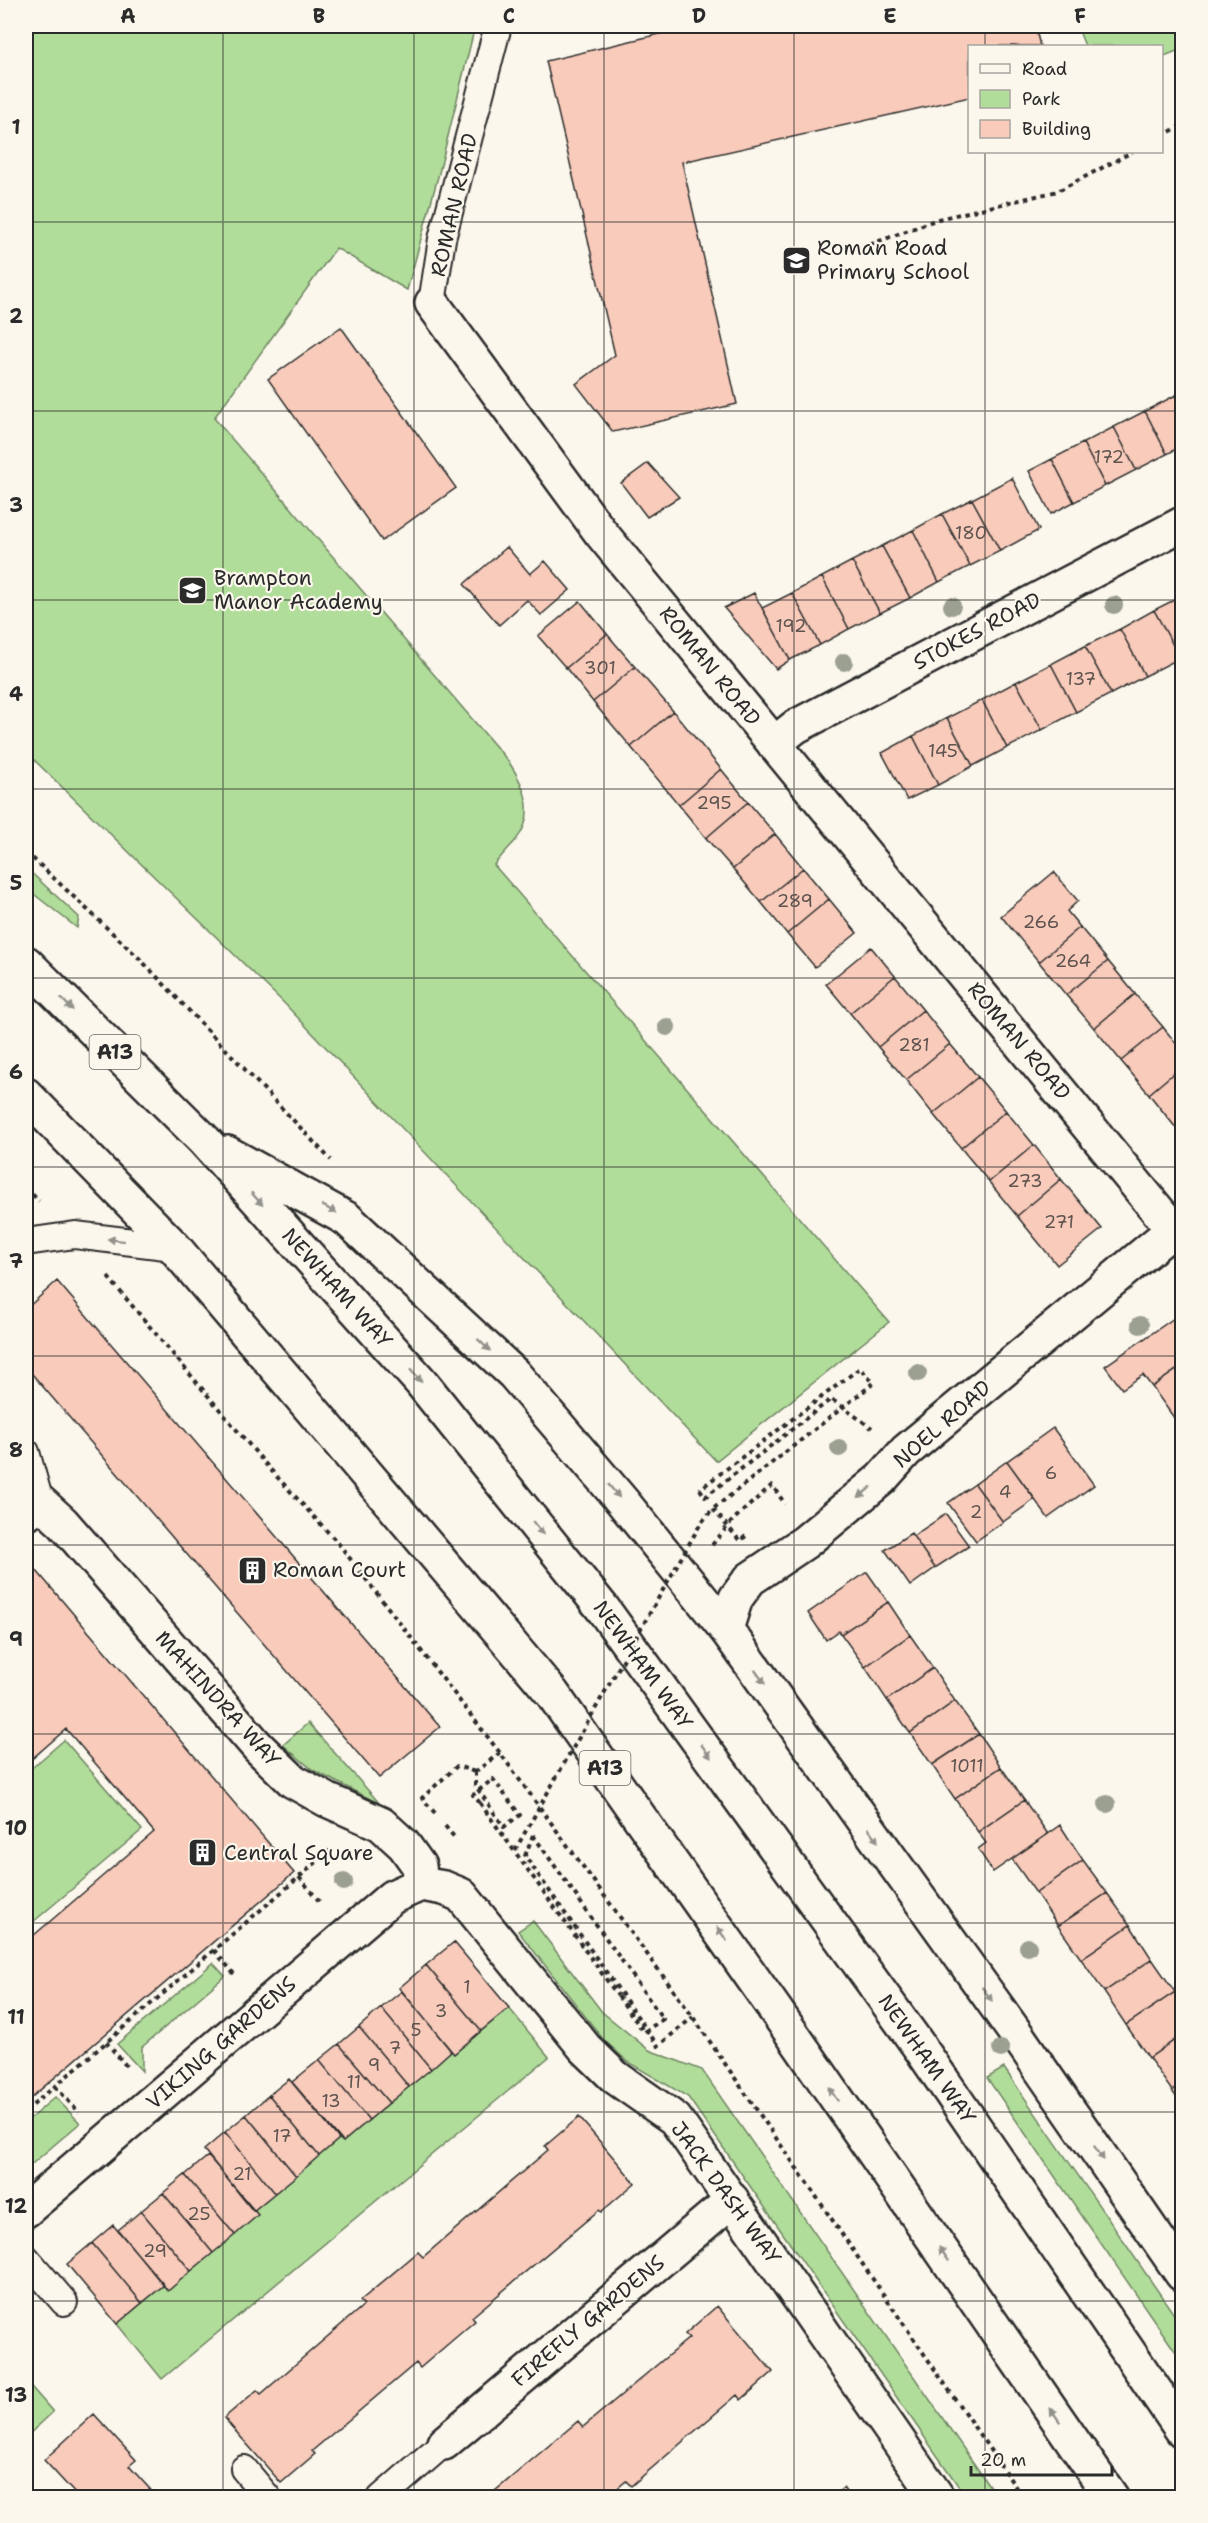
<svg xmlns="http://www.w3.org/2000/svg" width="1208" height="2523" font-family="'Shantell Sans',sans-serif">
  <rect width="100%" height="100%" fill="#fbf7ec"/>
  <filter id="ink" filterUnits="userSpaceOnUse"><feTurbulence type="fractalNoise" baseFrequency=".0167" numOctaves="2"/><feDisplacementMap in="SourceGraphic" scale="12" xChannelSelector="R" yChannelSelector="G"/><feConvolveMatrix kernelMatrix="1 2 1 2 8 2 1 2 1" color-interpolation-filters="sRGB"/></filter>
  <g filter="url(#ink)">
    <!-- green -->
    <path fill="#b1dd9a" stroke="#6e8462" stroke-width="1.5" d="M26 26H475L439 173 407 290 336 248 214 418 509 762C525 787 537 814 516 840 509 848 501 856 494 865L889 1322 716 1461 284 1003 26 752Z
      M1077 26H1182V49L1162 57V46H1085Z
      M26 868 79 917 77 928 26 888Z
      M308 1723 374 1797 380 1804 313 1770 283 1745Z
      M64 1740 142 1830 26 1928V1773Z
      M533 1921 602 2012 649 2050 702 2070 997 2497H966L688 2097 628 2062 603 2039 518 1931Z
      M213 1963 225 1976 142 2047V2071L117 2044Z
      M509 2008 549 2057 162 2379 117 2324 164 2285 168 2290 257 2215 253 2211 339 2139 343 2142 451 2051 454 2054Z
      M1004 2068 1182 2326V2361L987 2078Z
      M55 2097 80 2123 26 2169V2122Z
      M26 2381 53 2412 26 2437Z"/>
    <!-- building -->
    <path fill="#f8cbbb" stroke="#2b2b2b" stroke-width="1.5" d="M688 26H1035L1040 46H970V97L682 162 737 404 613 432 576 384 615 355 546 61 689 27Z
      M341 327 456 488 382 541 268 379Z
      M1182 391V408L1176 395Z
      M1176 395 1182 408V446L1167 454 1145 411Z
      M1145 411 1167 454 1136 470 1114 427Z
      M1114 427 1136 470 1105 486 1083 443Z
      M1083 443 1105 486 1074 502 1052 459Z
      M1052 459 1074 502 1051 514 1029 471Z
      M648 463 679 497 647 517 621 483Z
      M1012 478 1039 530 1000 551 972 499Z
      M972 499 1000 551 970 566 942 514Z
      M942 514 970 566 939 582 913 530Z
      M913 530 939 582 910 598 882 546Z
      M882 546 910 598 880 613 852 561Z
      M507 547 530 574 545 561 570 590 541 615 527 600 499 625 464 584Z
      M852 561 880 613 849 629 822 577Z
      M822 577 849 629 820 645 792 593Z
      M754 593 790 660 776 669 724 608Z
      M792 593 820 645 790 660 762 608Z
      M1182 596V657L1180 658 1154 610Z
      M580 601 607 634 566 668 538 636Z
      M1154 610 1180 658 1145 676 1120 629Z
      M1120 629 1145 676 1111 694 1085 646Z
      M607 634 635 667 593 702 566 668Z
      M1085 646 1111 694 1076 712 1051 664Z
      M1051 664 1076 712 1042 730 1016 682Z
      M635 667 673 711 631 747 593 702Z
      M1016 682 1042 730 1007 748 982 700Z
      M982 700 1007 748 973 766 947 718Z
      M673 711 721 769 679 805 631 747Z
      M947 718 973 766 938 785 913 736Z
      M913 736 938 785 907 800 882 753Z
      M721 769 748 802 706 838 679 805Z
      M748 802 775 834 733 869 706 838Z
      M775 834 803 868 761 902 733 869Z
      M803 868 829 899 787 934 761 902Z
      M1054 872 1078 901 1067 911 1080 927 1039 962 1001 916Z
      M829 899 857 933 815 967 787 934Z
      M1080 927 1108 961 1066 995 1039 962Z
      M871 947 895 976 850 1013 826 984Z
      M1108 961 1135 994 1094 1028 1066 995Z
      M895 976 923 1010 878 1047 850 1013Z
      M1135 994 1163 1027 1121 1061 1094 1028Z
      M923 1010 950 1044 906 1080 878 1047Z
      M1163 1027 1182 1051V1066L1149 1094 1121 1061Z
      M950 1044 978 1077 933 1114 906 1080Z
      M1182 1066V1122L1176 1128 1149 1094Z
      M978 1077 1006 1111 961 1148 933 1114Z
      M1006 1111 1034 1145 989 1182 961 1148Z
      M1034 1145 1061 1179 1017 1216 989 1182Z
      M1061 1179 1102 1229 1057 1265 1017 1216Z
      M57 1281 440 1727 379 1778 26 1367V1309Z
      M1177 1316 1182 1324V1366L1152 1387 1143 1375 1122 1389 1105 1366Z
      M1182 1366V1419L1177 1422 1152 1387Z
      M1053 1428 1094 1485 1048 1518 1007 1461Z
      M1007 1461 1035 1499 1003 1522 975 1484Z
      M975 1484 1003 1522 976 1541 948 1503Z
      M946 1514 969 1546 935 1568 913 1536Z
      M911 1533 935 1568 910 1586 885 1550Z
      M36 1570 294 1873 26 2102V1942L154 1832 66 1729 26 1764V1579Z
      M867 1572 888 1602 841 1634 839 1631 826 1640 808 1613Z
      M888 1602 910 1635 865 1667 841 1634Z
      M910 1635 933 1668 887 1700 865 1667Z
      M933 1668 955 1701 910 1733 887 1700Z
      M955 1701 979 1734 932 1765 910 1733Z
      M979 1734 1001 1767 955 1799 932 1765Z
      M1001 1767 1024 1800 978 1832 955 1799Z
      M1024 1800 1048 1834 993 1872 978 1849 986 1843 978 1832Z
      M1060 1825 1083 1860 1036 1893 1012 1859Z
      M1083 1860 1107 1893 1058 1926 1036 1893Z
      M1107 1893 1130 1925 1081 1959 1058 1926Z
      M1130 1925 1152 1959 1104 1992 1081 1959Z
      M454 1942 509 2008 481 2031 426 1965Z
      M1152 1959 1175 1992 1126 2025 1104 1992Z
      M426 1965 481 2031 454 2054 399 1988Z
      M402 1991 451 2051 431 2069 381 2008Z
      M1175 1992 1182 2002V2035L1149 2058 1126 2025Z
      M381 2008 431 2069 409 2087 359 2027Z
      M359 2027 409 2087 389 2103 339 2044Z
      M1182 2035V2084L1172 2091 1149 2058Z
      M339 2044 389 2103 369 2120 319 2060Z
      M319 2060 369 2120 343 2142 292 2082Z
      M289 2079 339 2139 319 2156 269 2095Z
      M1182 2084V2105L1172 2091Z
      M269 2095 319 2156 296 2176 246 2115Z
      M246 2115 296 2176 275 2193 225 2132Z
      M579 2117 635 2183 601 2212 599 2210 472 2317 475 2321 420 2368 416 2363 312 2451 315 2454 281 2483 224 2418 257 2390 261 2394 364 2305 360 2301 418 2252 423 2257 548 2150 545 2146Z
      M225 2132 275 2193 253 2211 204 2150Z
      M208 2156 258 2215 235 2235 185 2175Z
      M185 2175 235 2235 213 2253 163 2193Z
      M163 2193 213 2253 191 2271 141 2211Z
      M141 2211 191 2271 168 2291 118 2230Z
      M113 2225 164 2285 142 2303 92 2243Z
      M92 2243 142 2303 117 2324 67 2264Z
      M717 2306 773 2372 741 2400 737 2395 631 2486 626 2481 606 2498 489 2496 578 2421 583 2427 689 2338 685 2334Z
      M94 2414 136 2460 129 2466 158 2498H79L44 2460Z
      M843 2488 851 2498H832Z"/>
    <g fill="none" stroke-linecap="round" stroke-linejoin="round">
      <defs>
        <path id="lane" d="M432 303 442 239 498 26
          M26 1242 75 1235 174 1247
          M26 1452 40 1502
          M26 2258 64 2302
          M244 2469 268 2498
          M381 2498 444 2443"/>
        <path id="street" d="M432 303 601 533 1182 1240
          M774 744 795 727 1182 524
          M1174 1229 906 1451 881 1479 805 1542 750 1579 736 1598 726 1629 1017 2035 1182 2274
          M26 1514 40 1502 63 1523 258 1747 293 1781 327 1800 381 1824 404 1845 419 1866 421 1884
          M421 1884 444 1888 461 1895 585 2048 615 2077 675 2119 938 2498
          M26 2210 392 1897 421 1884
          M444 2443 732 2200"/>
        <path id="highway" d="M26 963 204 1140 421 1382 603 1609 921 2049 1182 2430
          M26 1095 174 1247 552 1693 795 2038 1112 2498
          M227 1153 347 1219 514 1374 622 1501 726 1629"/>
      </defs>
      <!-- lane casing -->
      <use href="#lane" stroke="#2b2b2b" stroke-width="30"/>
      <!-- street casing -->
      <use href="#street" stroke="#2b2b2b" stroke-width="38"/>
      <!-- highway casing -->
      <use href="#highway" stroke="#2b2b2b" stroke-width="38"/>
      <!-- path -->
      <path stroke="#2b2b2b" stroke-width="4" stroke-dasharray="4.5 4.5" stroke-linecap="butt" d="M1162 136 1182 125
        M853 251 938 219 1058 191 1132 152
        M26 852 139 958 331 1160
        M26 1188 39 1201
        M108 1277 268 1467 338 1543 500 1753 693 2017 1023 2498
        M700 1489 705 1497 831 1399 872 1428
        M712 1545 733 1520 772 1485 785 1504
        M475 1772V1785L504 1827 520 1815 499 1787
        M475 1772 500 1753
        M480 1803 618 1996
        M435 1813 422 1798 457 1766 475 1772
        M445 1826 455 1838
        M533 1835 525 1856 658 2046 693 2017
        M299 1877 320 1902
        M214 1950 234 1974
        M106 2042 128 2068
        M55 2086 79 2113
        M26 2111 333 1848"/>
      <!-- lane -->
      <use href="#lane" stroke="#fbf7ec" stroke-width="26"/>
      <!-- street -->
      <use href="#street" stroke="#fbf7ec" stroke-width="33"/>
      <!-- highway -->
      <use href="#highway" stroke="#fbf7ec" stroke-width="33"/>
      <!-- path-bridge -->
      <path stroke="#2b2b2b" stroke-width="4" stroke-dasharray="4.5 4.5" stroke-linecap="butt" d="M713 1509 740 1541 748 1534
        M480 1803 473 1795 493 1779 499 1787
        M533 1835 663 2019 644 2032 618 1996
        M515 1850 701 1523 713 1509 874 1383 860 1368 700 1489"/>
    </g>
    <!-- trees -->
    <g fill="#9ba091">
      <circle cx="1114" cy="605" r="9"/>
      <circle cx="952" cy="606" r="9"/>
      <circle cx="844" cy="662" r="9"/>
      <circle cx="667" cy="1027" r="9"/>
      <circle cx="1140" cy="1325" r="9"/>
      <circle cx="918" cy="1373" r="9"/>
      <circle cx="839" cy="1448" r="9"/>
      <circle cx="1107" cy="1804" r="9"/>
      <circle cx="344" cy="1882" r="9"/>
      <circle cx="1028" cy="1947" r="9"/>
      <circle cx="1001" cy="2049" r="9"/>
    </g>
    <!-- one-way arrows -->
    <defs><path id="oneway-solid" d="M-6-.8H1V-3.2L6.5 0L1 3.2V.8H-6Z" transform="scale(1.5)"/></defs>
    <g fill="#93918c">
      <use href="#oneway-solid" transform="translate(67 1004) rotate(45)"/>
      <use href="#oneway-solid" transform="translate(257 1199) rotate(48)"/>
      <use href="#oneway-solid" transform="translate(329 1209) rotate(29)"/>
      <use href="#oneway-solid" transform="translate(116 1240) rotate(-173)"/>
      <use href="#oneway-solid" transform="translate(484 1345) rotate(43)"/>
      <use href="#oneway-solid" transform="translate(416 1376) rotate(48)"/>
      <use href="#oneway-solid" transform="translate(614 1491) rotate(50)"/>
      <use href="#oneway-solid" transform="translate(865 1492) rotate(141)"/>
      <use href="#oneway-solid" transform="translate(538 1528) rotate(51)"/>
      <use href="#oneway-solid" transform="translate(760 1677) rotate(54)"/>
      <use href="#oneway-solid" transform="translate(706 1751) rotate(54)"/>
      <use href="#oneway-solid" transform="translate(873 1835) rotate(54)"/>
      <use href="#oneway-solid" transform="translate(722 1934) rotate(-125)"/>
      <use href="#oneway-solid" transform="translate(987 1994) rotate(54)"/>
      <use href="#oneway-solid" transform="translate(833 2094) rotate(-125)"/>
      <use href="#oneway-solid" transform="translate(1099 2153) rotate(55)"/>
      <use href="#oneway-solid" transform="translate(944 2254) rotate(-125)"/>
      <use href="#oneway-solid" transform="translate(1055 2415) rotate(-125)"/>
    </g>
  </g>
  <!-- grid -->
  <path fill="none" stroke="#2b2b2b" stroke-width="1.5" stroke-opacity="0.55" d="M223 26V2498M414 26V2498M604 26V2498M794 26V2498M985 26V46M985 152V2498M26 222H1182M26 411H1182M26 600H1182M26 789H1182M26 978H1182M26 1167H1182M26 1356H1182M26 1545H1182M26 1734H1182M26 1923H1182M26 2112H1182M26 2301H1182"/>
  <!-- icons -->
  <defs>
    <symbol id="school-square" viewBox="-11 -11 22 22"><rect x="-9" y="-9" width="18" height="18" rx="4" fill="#2b2b2b" stroke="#fbf7ec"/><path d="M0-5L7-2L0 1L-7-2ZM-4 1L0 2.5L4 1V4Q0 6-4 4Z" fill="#fff"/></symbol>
    <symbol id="building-square" viewBox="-11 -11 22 22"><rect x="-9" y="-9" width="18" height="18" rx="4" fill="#2b2b2b" stroke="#fbf7ec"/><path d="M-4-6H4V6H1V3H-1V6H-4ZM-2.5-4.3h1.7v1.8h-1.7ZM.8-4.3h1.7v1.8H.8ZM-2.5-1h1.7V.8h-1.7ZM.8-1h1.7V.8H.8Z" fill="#fff"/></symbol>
  </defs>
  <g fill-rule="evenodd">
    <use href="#school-square" x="780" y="244" width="33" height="33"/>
    <use href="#school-square" x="176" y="574" width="33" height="33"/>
    <use href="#building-square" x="236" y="1554" width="33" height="33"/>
    <use href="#building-square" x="186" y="1836" width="33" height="33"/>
  </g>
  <g text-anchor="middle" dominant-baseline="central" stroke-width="4.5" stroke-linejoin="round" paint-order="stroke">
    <!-- number labels -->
    <g font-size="18" fill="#5e534f">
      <text x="1109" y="457">172</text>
      <text x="971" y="533">180</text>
      <text x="791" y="626">192</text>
      <text x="600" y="668">301</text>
      <text x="1081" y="679">137</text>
      <text x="943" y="751">145</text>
      <text x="714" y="803">295</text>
      <text x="795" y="901">289</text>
      <text x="1041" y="922">266</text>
      <text x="1073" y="961">264</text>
      <text x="914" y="1045">281</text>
      <text x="1025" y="1181">273</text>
      <text x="1059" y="1222">271</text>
      <text x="1051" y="1473">6</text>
      <text x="1005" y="1492">4</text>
      <text x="976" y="1512">2</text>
      <text x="967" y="1766">1011</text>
      <text x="467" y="1987">1</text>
      <text x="441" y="2011">3</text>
      <text x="416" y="2030">5</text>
      <text x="395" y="2048">7</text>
      <text x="374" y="2065">9</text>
      <text x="354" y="2082">11</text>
      <text x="331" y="2101">13</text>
      <text x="282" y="2136">17</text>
      <text x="242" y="2174">21</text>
      <text x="199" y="2214">25</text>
      <text x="155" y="2251">29</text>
    </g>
    <!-- shield labels -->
    <g fill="#fbf7ec" stroke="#696865" stroke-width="1.5">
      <rect x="89.5" y="1035" width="51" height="34" rx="4.5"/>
      <rect x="579.5" y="1751" width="51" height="34" rx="4.5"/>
    </g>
    <g font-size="20" font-weight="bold" fill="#2b2b2b">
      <text x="115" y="1052">A13</text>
      <text x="605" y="1768">A13</text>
    </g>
    <!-- street labels -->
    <g font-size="21" fill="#2b2b2b" stroke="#fbf7ec">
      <text transform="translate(454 205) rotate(-77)">ROMAN ROAD</text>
      <text transform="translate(977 631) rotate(-28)">STOKES ROAD</text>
      <text transform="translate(710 666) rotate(51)">ROMAN ROAD</text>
      <text transform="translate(1019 1041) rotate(50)">ROMAN ROAD</text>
      <text transform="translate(337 1288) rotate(48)">NEWHAM WAY</text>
      <text transform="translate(942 1424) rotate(-41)">NOEL ROAD</text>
      <text transform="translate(643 1665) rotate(54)">NEWHAM WAY</text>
      <text transform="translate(218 1699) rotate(48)">MAHINDRA WAY</text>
      <text transform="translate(221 2043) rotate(-41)">VIKING GARDENS</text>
      <text transform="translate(927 2059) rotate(55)">NEWHAM WAY</text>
      <text transform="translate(726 2193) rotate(54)">JACK DASH WAY</text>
      <text transform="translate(588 2321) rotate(-40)">FIREFLY GARDENS</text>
    </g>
    <!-- poi labels -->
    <g font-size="21" fill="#2b2b2b" stroke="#fbf7ec" text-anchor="start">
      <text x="817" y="248">Roman Road<tspan x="817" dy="24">Primary School</tspan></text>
      <text x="214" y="578">Brampton<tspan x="214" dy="24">Manor Academy</tspan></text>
      <text x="273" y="1570">Roman Court</text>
      <text x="224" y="1853">Central Square</text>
    </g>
  </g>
  <!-- margin -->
  <rect width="1208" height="2523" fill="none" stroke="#fbf7ec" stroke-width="66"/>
  <!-- legend -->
  <rect x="968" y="45" width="195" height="108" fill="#fbf7ec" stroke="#a8a59f" stroke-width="1.5"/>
  <rect x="980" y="64" width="30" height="9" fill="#fbf7ec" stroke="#a8a59f" stroke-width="1.5"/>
  <text x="1022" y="75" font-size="18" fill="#2b2b2b">Road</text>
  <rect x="980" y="90" width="30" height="18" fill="#b1dd9a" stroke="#a8a59f" stroke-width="1.5"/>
  <text x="1022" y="105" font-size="18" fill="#2b2b2b">Park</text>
  <rect x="980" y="120" width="30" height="18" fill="#f8cbbb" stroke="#a8a59f" stroke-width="1.5"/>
  <text x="1022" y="135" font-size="18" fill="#2b2b2b">Building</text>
  <!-- scale -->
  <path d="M971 2466v9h141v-9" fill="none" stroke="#2b2b2b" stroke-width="3"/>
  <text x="980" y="2466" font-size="18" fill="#2b2b2b" stroke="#fbf7ec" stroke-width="4.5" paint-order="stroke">20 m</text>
  <rect x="33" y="33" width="1142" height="2457" fill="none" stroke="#2b2b2b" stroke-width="2"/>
  <g font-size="20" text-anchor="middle" font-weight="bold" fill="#2b2b2b">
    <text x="128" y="23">A</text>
    <text x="319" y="23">B</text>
    <text x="509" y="23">C</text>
    <text x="699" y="23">D</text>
    <text x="890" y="23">E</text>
    <text x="1080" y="23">F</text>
    <text x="16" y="134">1</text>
    <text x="16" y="323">2</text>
    <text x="16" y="512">3</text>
    <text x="16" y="701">4</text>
    <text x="16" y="890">5</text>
    <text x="16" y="1079">6</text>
    <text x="16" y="1268">7</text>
    <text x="16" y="1457">8</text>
    <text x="16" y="1646">9</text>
    <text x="16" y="1835">10</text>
    <text x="16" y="2024">11</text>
    <text x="16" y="2213">12</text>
    <text x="16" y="2402">13</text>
  </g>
</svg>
